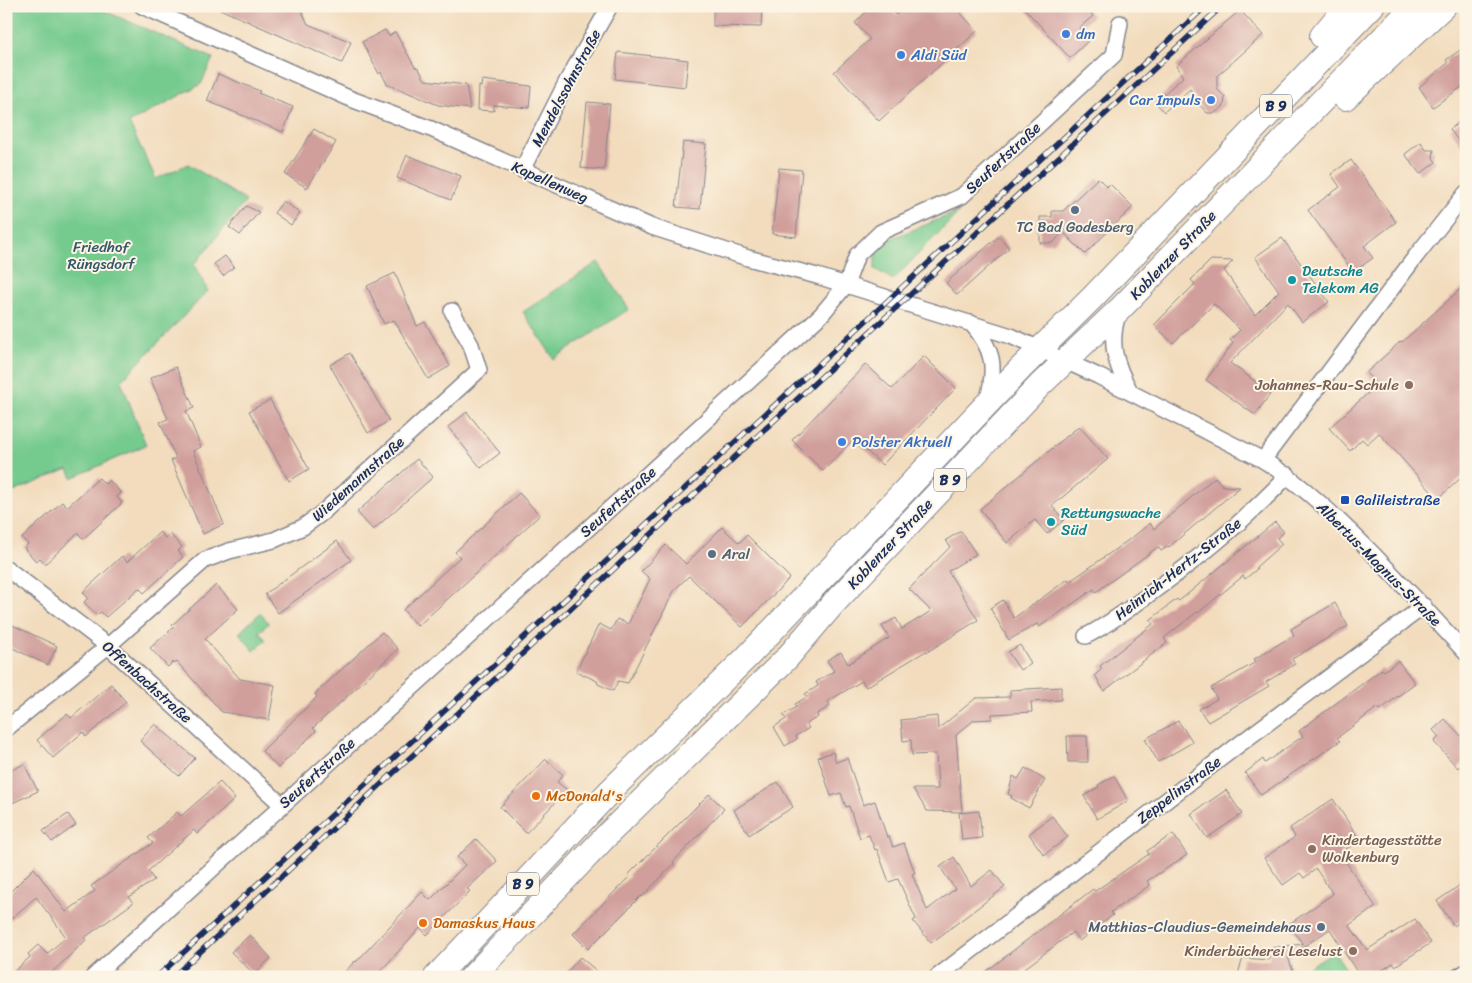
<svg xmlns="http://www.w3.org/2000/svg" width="1472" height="983" font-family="Sriracha,sans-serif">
  <rect width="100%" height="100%" fill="#fcf5e5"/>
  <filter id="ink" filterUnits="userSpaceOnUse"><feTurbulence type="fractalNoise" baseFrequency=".02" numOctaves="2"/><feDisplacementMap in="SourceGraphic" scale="10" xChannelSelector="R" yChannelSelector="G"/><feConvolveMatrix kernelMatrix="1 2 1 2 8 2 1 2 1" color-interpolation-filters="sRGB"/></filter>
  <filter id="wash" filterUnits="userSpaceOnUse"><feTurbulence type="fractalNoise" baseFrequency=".0096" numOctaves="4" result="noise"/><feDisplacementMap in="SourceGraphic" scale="20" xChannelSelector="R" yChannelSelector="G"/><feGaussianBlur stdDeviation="1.12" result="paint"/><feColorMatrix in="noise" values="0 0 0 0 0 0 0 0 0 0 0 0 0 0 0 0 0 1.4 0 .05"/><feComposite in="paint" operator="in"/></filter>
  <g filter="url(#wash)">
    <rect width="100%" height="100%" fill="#f2dcbd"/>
    <!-- green -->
    <path fill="#75ca8e" stroke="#487c76" d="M6 6H93L213 58 201 84 129 123 156 179 188 164 246 201 194 265 208 291 121 381 146 445 72 478 68 469 6 495Z
      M960 211 893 280 875 269V256L885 241Z
      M598 262 629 309 554 359 523 312Z
      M260 613 269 623 259 632 266 640 254 651 239 633Z
      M1334 951 1351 977H1305L1303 971Z"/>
    <g id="blocks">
      <!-- building -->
      <path fill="#d09e9b" d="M213 6H299L308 24 351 42 342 63Z
        M713 6H762L761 27 713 26Z
        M872 6H887L896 15 905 6H954L977 31 879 121 834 72 870 39 855 23Z
        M1022 6H1084L1093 16 1079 28 1090 39 1070 58Z
        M1240 10 1263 35 1217 76V89L1225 97 1224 106 1215 113H1207L1199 104 1190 89 1164 112 1155 102 1183 77 1176 66Z
        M385 30 389 36 395 32 415 67 419 69 425 80 466 85 470 109 438 105 387 84 381 72 379 74 362 42Z
        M1466 46V84L1433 107 1419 87 1448 63 1446 60Z
        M618 52 688 60 685 87 615 79Z
        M218 74 260 91 258 93 293 107 283 132 207 101Z
        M482 80 531 86 529 108 494 105V111L478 110 479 86 481 87Z
        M587 102 610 104 604 170 581 168Z
        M1466 117V152L1450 129Z
        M314 129 336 142 307 188 285 174Z
        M683 142 706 144 700 209 676 207Z
        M1421 142 1426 150H1434L1433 158 1436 162 1420 174 1405 154Z
        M407 155 461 176 451 200 397 178Z
        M1351 160 1396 222 1364 246 1373 258 1353 272 1308 210 1340 187 1331 174Z
        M779 168 802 170 796 237 772 234Z
        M1098 178 1107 187 1110 184 1133 207 1085 254 1063 232 1053 243H1040V217H1052V211H1063Z
        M283 201 300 213 291 225 274 213Z
        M246 206 259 212 240 235 229 227Z
        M999 236 1009 248 957 295 946 283Z
        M1282 238 1329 302 1302 322 1288 303 1230 363 1271 393 1255 415 1206 380 1233 343 1230 340 1240 330 1214 304 1173 343 1154 325 1195 284 1191 280 1211 260 1233 261 1224 270 1255 315 1279 291 1255 257Z
        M225 256 234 267 223 276 214 264Z
        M395 273 417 326 425 322 450 366 428 379 394 320 384 324 367 286Z
        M1466 284V473L1438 499 1379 433 1367 444 1362 439 1350 451 1329 428 1377 385 1366 373 1401 341 1402 342Z
        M350 353 389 421 368 433 330 365Z
        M924 356 956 388 882 465 854 439 823 471 792 440 866 364 892 389Z
        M176 367 194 408 186 411 201 447 193 451 224 524 203 534 171 460 176 458 160 422 168 419 150 378Z
        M270 400 309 469 289 481 249 411Z
        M467 412 500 453 481 468 448 427Z
        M1079 426 1108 459 1052 506 1064 520 1047 534 1035 520 1007 543 980 509Z
        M417 459 433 477 373 530 357 512Z
        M1215 477 1223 486 1240 487 1169 547 1168 546 1161 551 1158 547 1096 592 1094 589 1039 627 1037 624 1009 640 990 608 1003 600 1014 618 1068 579 1069 582 1134 536 1150 523 1154 529Z
        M99 478 105 484 109 480 121 493 117 497 122 503 83 539 78 533 45 564 40 558 36 561 24 548 28 544 22 538 62 502 67 507Z
        M519 493 540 515 418 626 403 610 460 557 455 552Z
        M1275 522 1284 532 1277 538 1282 544 1256 567 1257 569 1245 579 1243 576 1198 613 1197 612 1164 638 1167 643 1104 691 1095 675 1102 669 1100 666 1153 624 1150 620 1177 599 1179 601Z
        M722 527 739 543 747 535 790 578 742 627 689 576 675 589 628 683 618 681 613 691 598 684 597 681 576 671 599 624 611 630 617 619 628 624 650 579 641 571 666 545 686 564Z
        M961 531 976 554 948 571 978 620 927 652 926 651 866 687 862 681 828 701 830 706 817 714 818 717 806 724 809 728 796 736 797 739 785 746 774 727 786 719 783 715 797 707 795 704 807 697 805 694 818 686 816 682 834 671 827 660 841 652 848 664 889 638 882 626 896 618 902 629 931 611 909 589 950 547 946 540Z
        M160 532 165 538 170 534 182 547 178 551 183 557 144 593 139 588 106 617 101 612 96 615 84 602 88 598 83 592 122 556 127 562Z
        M337 541 351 560 278 613 265 594Z
        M216 585 238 609 205 639 240 679 275 685 269 720 222 712 177 662 174 664 173 662 168 667 150 648 174 627 172 625Z
        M1335 603 1348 626 1292 659 1295 664 1266 682 1269 686 1208 722 1199 709 1217 699 1211 688 1256 662 1254 659 1294 635 1291 629Z
        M6 622 57 646 48 665 6 645Z
        M382 632 398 649 313 728 316 731 278 768 262 751 317 697 315 694Z
        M1020 645 1031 663 1020 670 1008 652Z
        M1398 661 1415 683 1380 710 1378 707 1337 738 1340 741 1261 795 1245 773 1263 759 1265 763 1303 736 1299 731 1382 669 1384 671Z
        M111 684 126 702 86 737 83 732 53 758 37 740 67 714 71 718Z
        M1061 687V700L1031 702 1032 712 992 714V719L974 720 956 735 962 812 927 811 913 789H938L936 754 912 755 911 740 903 741 901 720 937 716 938 729 976 698 1010 697V690Z
        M1445 719 1466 741V760L1458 768 1434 742 1439 737 1433 730Z
        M1178 721 1193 742 1158 762 1145 739Z
        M155 724 195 758 179 776 140 741Z
        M1067 736H1087L1088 762H1068Z
        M833 752 836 762 847 758 863 805 875 801 887 837 889 836 893 847 904 843 915 873 912 874 927 910 955 889 940 867 954 857 971 886 992 870 1005 887 931 943 913 921 916 919 898 879 889 882 877 849 875 850 869 835 860 838 849 806 846 807 841 793 831 796 818 757Z
        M546 759 563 775 557 782 567 790 526 833 500 807Z
        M24 764 38 791 6 806V773Z
        M1025 768 1045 780 1029 808 1011 798 1012 796 1008 794 1013 776 1018 779Z
        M1114 776 1128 801 1097 819 1084 796 1099 787 1098 785Z
        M220 782 235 799 197 834 194 830 148 871 154 880 129 897 133 903 84 938 86 940 47 977H8L30 957 28 954 38 945 47 954 66 937 36 897 6 923V896L34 868 66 912 95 891 91 886 153 843 148 838 177 812 181 816Z
        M778 782 793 807 749 835 734 810Z
        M1226 790 1242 814 1207 838 1191 814Z
        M709 794 724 809 673 862 674 864 642 897 641 896 588 949 573 934 630 876 628 875Z
        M1333 799 1360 840 1340 853 1376 907 1349 925 1367 950 1415 919 1431 943 1395 966 1393 963 1372 977H1360L1330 929 1288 957 1295 977H1237L1243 958 1269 960 1270 948 1303 944 1289 924 1333 894 1316 869 1304 878 1300 873 1283 885 1264 858 1295 837 1290 828Z
        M979 811 982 838 962 840 959 813Z
        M68 814 76 825 52 842 43 831Z
        M1052 816 1068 837 1044 855 1029 834Z
        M1173 834 1187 855 1147 881 1150 885 1111 912 1113 915 1079 941 1073 932 1021 971 1025 977H979L1093 889 1095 891 1149 854 1147 851Z
        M476 839 497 861 467 889 470 891 427 935 420 928 375 977H340L355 961 356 962 422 892 430 900 465 865 457 857Z
        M1466 881V918L1454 926 1437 901Z
        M250 935 271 958 254 974 231 952Z
        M580 957 604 977H563Z"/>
    </g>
  </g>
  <g filter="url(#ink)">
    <use href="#blocks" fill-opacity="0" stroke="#86868e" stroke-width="1"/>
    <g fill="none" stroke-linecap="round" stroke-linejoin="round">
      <defs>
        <path id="minor" d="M142 6 351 99 431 129 652 227 748 258 817 276 1011 336 1098 376 1263 460C1305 486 1339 520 1374 555 1405 587 1436 620 1466 653
          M522 170 567 81 610 6
          M1119 311C1108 343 1115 364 1131 393
          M971 323C994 350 996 366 988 400
          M1263 460 1416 256 1466 193
          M6 568 108 646 282 805
          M1086 636C1111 623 1133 606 1155 590 1203 555 1248 518 1288 475
          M6 729 108 646 205 560 229 551 274 540 303 527 322 513 479 370 471 345 452 311
          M93 977 636 485 821 315 846 285 857 255 881 232 962 196 1114 55 1120 23
          M937 977 1237 746 1424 606
          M1458 977 1466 972"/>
        <path id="primary" d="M1322 36 1347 6
          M1345 98 1444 6
          M436 977 611 790 747 657 1021 368 1092 298 1372 6
          M472 977 610 832 787 658 833 604 1040 385 1120 309 1414 6"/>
      </defs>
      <!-- minor casing -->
      <use href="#minor" stroke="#86868e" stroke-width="18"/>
      <!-- primary casing -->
      <use href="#primary" stroke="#86868e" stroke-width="26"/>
      <!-- minor -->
      <use href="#minor" stroke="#fff" stroke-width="15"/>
      <!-- primary -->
      <use href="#primary" stroke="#fff" stroke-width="24"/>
      <defs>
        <path id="rail" d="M157 977 1206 6
          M173 977 1222 6"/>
      </defs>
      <!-- rail casing -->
      <use href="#rail" stroke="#1b2f5e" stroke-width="5.5"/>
      <!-- rail -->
      <use href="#rail" stroke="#fcf5e5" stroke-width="4" stroke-dasharray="11" stroke-linecap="butt"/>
    </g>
  </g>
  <!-- markers -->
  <g fill="#3f7fe0" stroke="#fcf5e5" stroke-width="2">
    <circle cx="1066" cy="34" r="5"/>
    <circle cx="901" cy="55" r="5"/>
    <circle cx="1211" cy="100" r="5"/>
    <circle cx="842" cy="442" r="5"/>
  </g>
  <g fill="#5c6f8a" stroke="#fcf5e5" stroke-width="2">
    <circle cx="1075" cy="210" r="5"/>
    <circle cx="712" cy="554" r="5"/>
    <circle cx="1321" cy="927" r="5"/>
  </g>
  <g fill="#0f9aa8" stroke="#fcf5e5" stroke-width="2">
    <circle cx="1292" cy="280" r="5"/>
    <circle cx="1051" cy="522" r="5"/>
  </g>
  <g fill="#8d6e63" stroke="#fcf5e5" stroke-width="2">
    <circle cx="1409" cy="385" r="5"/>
    <circle cx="1312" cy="849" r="5"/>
    <circle cx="1353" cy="951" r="5"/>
  </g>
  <rect fill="#1a4fb4" stroke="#fcf5e5" stroke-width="2" x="1340" y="495" width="10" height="10" rx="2.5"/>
  <g fill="#e8710a" stroke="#fcf5e5" stroke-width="2">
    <circle cx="536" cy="796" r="5"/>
    <circle cx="423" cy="923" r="5"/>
  </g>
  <g text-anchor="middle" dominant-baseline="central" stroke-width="4" stroke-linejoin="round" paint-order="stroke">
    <!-- shield labels -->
    <g fill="#fcf5e5" stroke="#5e6a86" stroke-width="1">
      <rect x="1260" y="94.5" width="32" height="23" rx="4"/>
      <rect x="934" y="468.5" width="32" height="23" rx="4"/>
      <rect x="507" y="872.5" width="32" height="23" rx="4"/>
    </g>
    <g font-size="14" font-weight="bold" fill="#1b2f5e">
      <text x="1276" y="106">B 9</text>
      <text x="950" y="480">B 9</text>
      <text x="523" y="884">B 9</text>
    </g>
    <!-- shop labels -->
    <g font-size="15" fill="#366cbe" stroke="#fcf5e5" text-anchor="start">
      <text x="1076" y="34">dm</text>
      <text x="911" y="55">Aldi Süd</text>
      <text x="1201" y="100" text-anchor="end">Car Impuls</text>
      <text x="852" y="442">Polster Aktuell</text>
    </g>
    <!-- street labels -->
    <g font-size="15" fill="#1b2f5e" stroke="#fcf5e5">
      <text transform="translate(566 88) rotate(-62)">Mendelssohnstraße</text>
      <text transform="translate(1003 158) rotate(-43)">Seufertstraße</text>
      <text transform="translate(550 182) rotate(24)">Kapellenweg</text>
      <text transform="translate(1173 255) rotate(-46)">Koblenzer Straße</text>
      <text transform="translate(358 479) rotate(-42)">Wiedemannstraße</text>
      <text transform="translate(618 502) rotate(-42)">Seufertstraße</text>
      <text transform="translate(890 544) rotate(-47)">Koblenzer Straße</text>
      <text transform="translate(1379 564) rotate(45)">Albertus-Magnus-Straße</text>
      <text transform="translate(1178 569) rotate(-38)">Heinrich-Hertz-Straße</text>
      <text transform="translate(147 682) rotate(42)">Offenbachstraße</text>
      <text transform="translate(317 773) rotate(-42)">Seufertstraße</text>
      <text transform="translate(1179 790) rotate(-37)">Zeppelinstraße</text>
    </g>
    <!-- service labels -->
    <g font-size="15" fill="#4e5e75" stroke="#fcf5e5">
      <text x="1075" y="227">TC Bad Godesberg</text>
      <text x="722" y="554" text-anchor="start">Aral</text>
      <text x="1311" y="927" text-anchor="end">Matthias-Claudius-Gemeindehaus</text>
    </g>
    <!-- park labels -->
    <g font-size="15" fill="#32566a" stroke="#fcf5e5">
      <text x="101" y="247">Friedhof<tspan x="101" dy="17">Rüngsdorf</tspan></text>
    </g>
    <!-- culture labels -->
    <g font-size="15" fill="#0d838f" stroke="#fcf5e5" text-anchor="start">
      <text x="1302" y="271">Deutsche<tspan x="1302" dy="17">Telekom AG</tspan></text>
      <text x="1061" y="513">Rettungswache<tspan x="1061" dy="17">Süd</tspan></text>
    </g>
    <!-- education labels -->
    <g font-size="15" fill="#785e54" stroke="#fcf5e5" text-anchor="end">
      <text x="1399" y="385">Johannes-Rau-Schule</text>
      <text x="1322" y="840" text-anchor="start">Kindertagesstätte<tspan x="1322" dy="17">Wolkenburg</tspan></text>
      <text x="1343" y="951">Kinderbücherei Leselust</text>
    </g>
    <!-- transit labels -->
    <g font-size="15" fill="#164399" stroke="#fcf5e5" text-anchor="start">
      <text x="1355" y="500">Galileistraße</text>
    </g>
    <!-- food labels -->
    <g font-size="15" fill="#c56008" stroke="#fcf5e5" text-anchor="start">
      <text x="546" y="796">McDonald's</text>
      <text x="433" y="923">Damaskus Haus</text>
    </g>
  </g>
  <!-- margin -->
  <rect width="1472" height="983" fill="none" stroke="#fcf5e5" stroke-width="25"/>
</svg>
